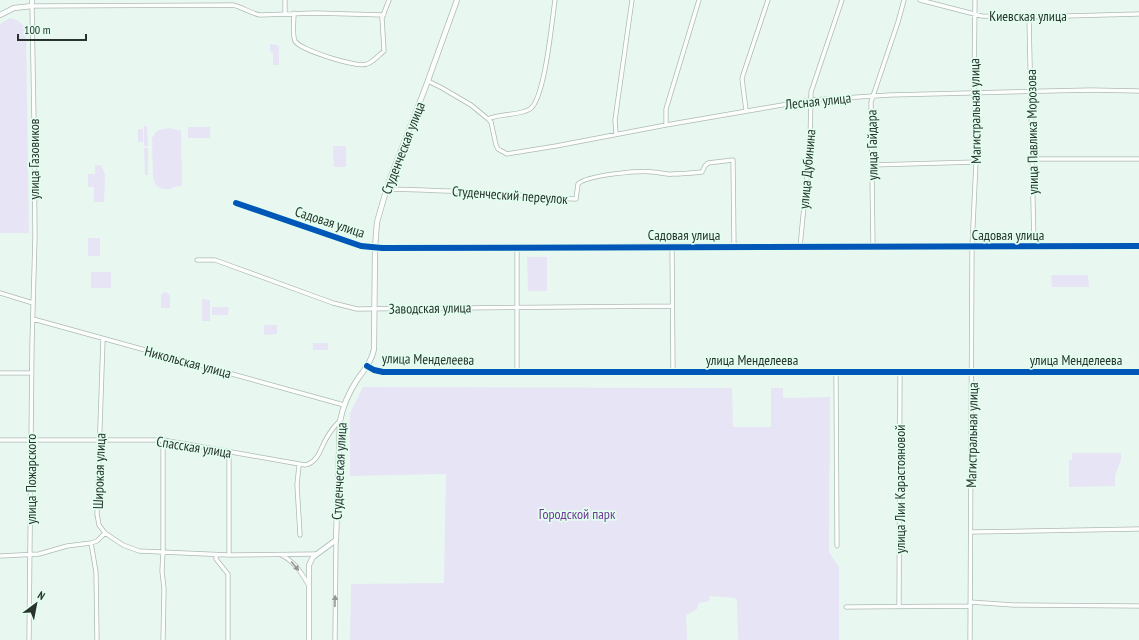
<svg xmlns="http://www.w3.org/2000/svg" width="1139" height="640" font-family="'PT Sans Narrow',sans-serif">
  <rect width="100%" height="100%" fill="#e8f8f0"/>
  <!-- green -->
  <path fill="#e7e4f5" d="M10 18C17 19 23 24 26 29L29 233H0V24Z
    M270 44 277 45 279 47V63L278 65H273V53L270 52Z
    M144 126H147L148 146H144Z
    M188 127H210V138H188Z
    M170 128 181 131 182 186H178L170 189H162L156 185 153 179 152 138 156 132 159 130Z
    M138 129H143V142H138Z
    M333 146H346V167H334Z
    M144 148H148V175H145Z
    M95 165H101L105 175 104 202H94V187H88V174H95Z
    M88 238H100V256H88Z
    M527 257H547V291H528Z
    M91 272H111V288H91Z
    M1051 275H1088L1089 287H1052Z
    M164 292 167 293 170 295V308H161V295Z
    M202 299 210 300V321H202Z
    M212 307H229L228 315H212Z
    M264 325H277V334L264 335Z
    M313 343H328V350H313Z
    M363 387 732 388 733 427H771V388H783V398L830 397 829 552 839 567V640H738L737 600 734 598 710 596 709 601 699 603 697 609 686 615 687 640H350L351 584 444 583 446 474 350 476V413Z
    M1072 453H1121V460L1115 475V486L1069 487V460H1072Z"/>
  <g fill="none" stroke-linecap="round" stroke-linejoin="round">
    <defs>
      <path id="minor" d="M285 0V13
        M920 0 982 16 1029 17 1139 14
        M294 13C294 21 292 34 295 41 300 50 357 68 367 64 373 62 379 55 384 51L382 18 389 0
        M1029 17 1034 247
        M428 81 442 88 471 105 488 119 491 122 496 145 498 149 507 154 556 146 666 125 811 100 890 95 1091 90 1139 91
        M746 110 742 79 743 75 768 0
        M488 119C501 113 519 116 530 109 545 99 552 20 555 0
        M666 125V109L699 0
        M616 134 615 120 632 0
        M1033 159H1139
        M872 165 976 162
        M386 189C425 190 464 191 503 194 527 195 551 199 576 199L578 184C587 175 640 170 653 172 659 172 665 175 672 174 682 174 692 173 702 172L705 166 708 163 733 160 734 246
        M236 203 361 246 375 248
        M672 246 673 372
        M800 247 810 145 811 92 842 0
        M873 247 871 102 898 22 904 0
        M197 260H215L333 303 357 309 672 306
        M0 293 33 303
        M33 319 344 405
        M103 339 97 514 99 525 105 533 123 545 139 551 229 555 317 554
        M367 366 374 370 383 372H1139
        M836 371 837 546
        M517 372V248
        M0 373H31
        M0 440H163L305 465C318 462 320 450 326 439 330 432 334 426 340 421
        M299 465 297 485 300 535
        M971 532 1139 529
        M91 543 96 572 97 640
        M216 555V559L228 574V640
        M229 555V453
        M281 555C294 561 301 572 308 584
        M0 556 39 554 67 546 91 543 97 541 105 533
        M970 602 1013 605 1139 606
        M846 607 970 606
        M899 607 900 371
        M29 640 32 343 35 237 34 123 32 6 233 5C242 7 250 13 260 15L315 13 384 15
        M163 640 164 589 162 571 163 552V440
        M335 640 336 540
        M970 640 972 247 976 162 974 93 975 0"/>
      <path id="tertiary" d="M0 15 14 8 32 6V0
        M375 248H543L672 246H1139
        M309 640V565L313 557 336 540 340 421C343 406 349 392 357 380 364 370 372 361 374 349L375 248 377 222 388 184 426 86 457 0"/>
    </defs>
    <!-- minor casing -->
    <use href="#minor" stroke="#aebab4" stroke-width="5"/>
    <!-- tertiary casing -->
    <use href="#tertiary" stroke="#aebab4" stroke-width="6"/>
    <!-- minor -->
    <use href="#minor" stroke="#fcfefd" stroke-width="3.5"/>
    <!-- tertiary -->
    <use href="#tertiary" stroke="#fcfefd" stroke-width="4.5"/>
    <defs>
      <path id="cycleway" d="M236 203 361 246 382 248 1139 246
        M367 366 374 370 383 372H1139"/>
    </defs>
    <!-- cycleway casing -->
    <use href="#cycleway" stroke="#e2feef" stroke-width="8"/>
    <!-- cycleway -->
    <use href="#cycleway" stroke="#0057b8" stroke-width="6"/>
  </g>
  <!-- one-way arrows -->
  <defs><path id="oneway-solid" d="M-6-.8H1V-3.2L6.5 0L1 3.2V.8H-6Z"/></defs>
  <g fill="#929895">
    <use href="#oneway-solid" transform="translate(295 566) rotate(50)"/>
    <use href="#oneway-solid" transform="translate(335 601) rotate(-89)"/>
  </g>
  <g text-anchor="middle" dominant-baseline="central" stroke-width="3.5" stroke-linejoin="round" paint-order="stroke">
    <!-- street labels -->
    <g font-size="14" fill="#28332d" stroke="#e2feef">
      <text x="1028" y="16">Киевская улица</text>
      <text transform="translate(818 101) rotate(-6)">Лесная улица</text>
      <text transform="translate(975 111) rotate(-91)">Магистральная улица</text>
      <text transform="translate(1032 132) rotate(-91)">улица Павлика Морозова</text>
      <text transform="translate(872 145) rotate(-91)">улица Гайдара</text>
      <text transform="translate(403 148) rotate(-69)">Студенческая улица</text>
      <text transform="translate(34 159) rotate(-90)">улица Газовиков</text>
      <text transform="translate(807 169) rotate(-85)">улица Дубинина</text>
      <text transform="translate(510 195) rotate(4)">Студенческий переулок</text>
      <text transform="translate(330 222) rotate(18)">Садовая улица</text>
      <text x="684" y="235">Садовая улица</text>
      <text x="1008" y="235">Садовая улица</text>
      <text transform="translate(430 308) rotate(-1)">Заводская улица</text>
      <text transform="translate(428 359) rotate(1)">улица Менделеева</text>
      <text x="752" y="360">улица Менделеева</text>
      <text x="1076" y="360">улица Менделеева</text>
      <text transform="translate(188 362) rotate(15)">Никольская улица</text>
      <text transform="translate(972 435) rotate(-89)">Магистральная улица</text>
      <text transform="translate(194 447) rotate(9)">Спасская улица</text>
      <text transform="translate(99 471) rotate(-88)">Широкая улица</text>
      <text transform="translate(339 471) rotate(-87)">Студенческая улица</text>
      <text transform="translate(31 479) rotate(-90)">улица Пожарского</text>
      <text transform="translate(900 489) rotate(-90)">улица Лии Карастояновой</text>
    </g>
    <!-- park labels -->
    <g font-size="14" fill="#6e3995" stroke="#e2feef">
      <text x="577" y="514">Городской парк</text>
    </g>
  </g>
  <!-- north arrow -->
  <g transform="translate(36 604) rotate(32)" stroke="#e2feef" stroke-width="3" paint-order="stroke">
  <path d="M0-3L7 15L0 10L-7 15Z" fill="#28332d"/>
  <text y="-6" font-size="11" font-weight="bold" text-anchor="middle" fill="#28332d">N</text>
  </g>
  <!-- scale -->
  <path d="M18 34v6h68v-6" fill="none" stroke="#28332d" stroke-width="2"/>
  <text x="24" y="34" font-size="12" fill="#28332d" stroke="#e2feef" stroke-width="3" paint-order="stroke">100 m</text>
</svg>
